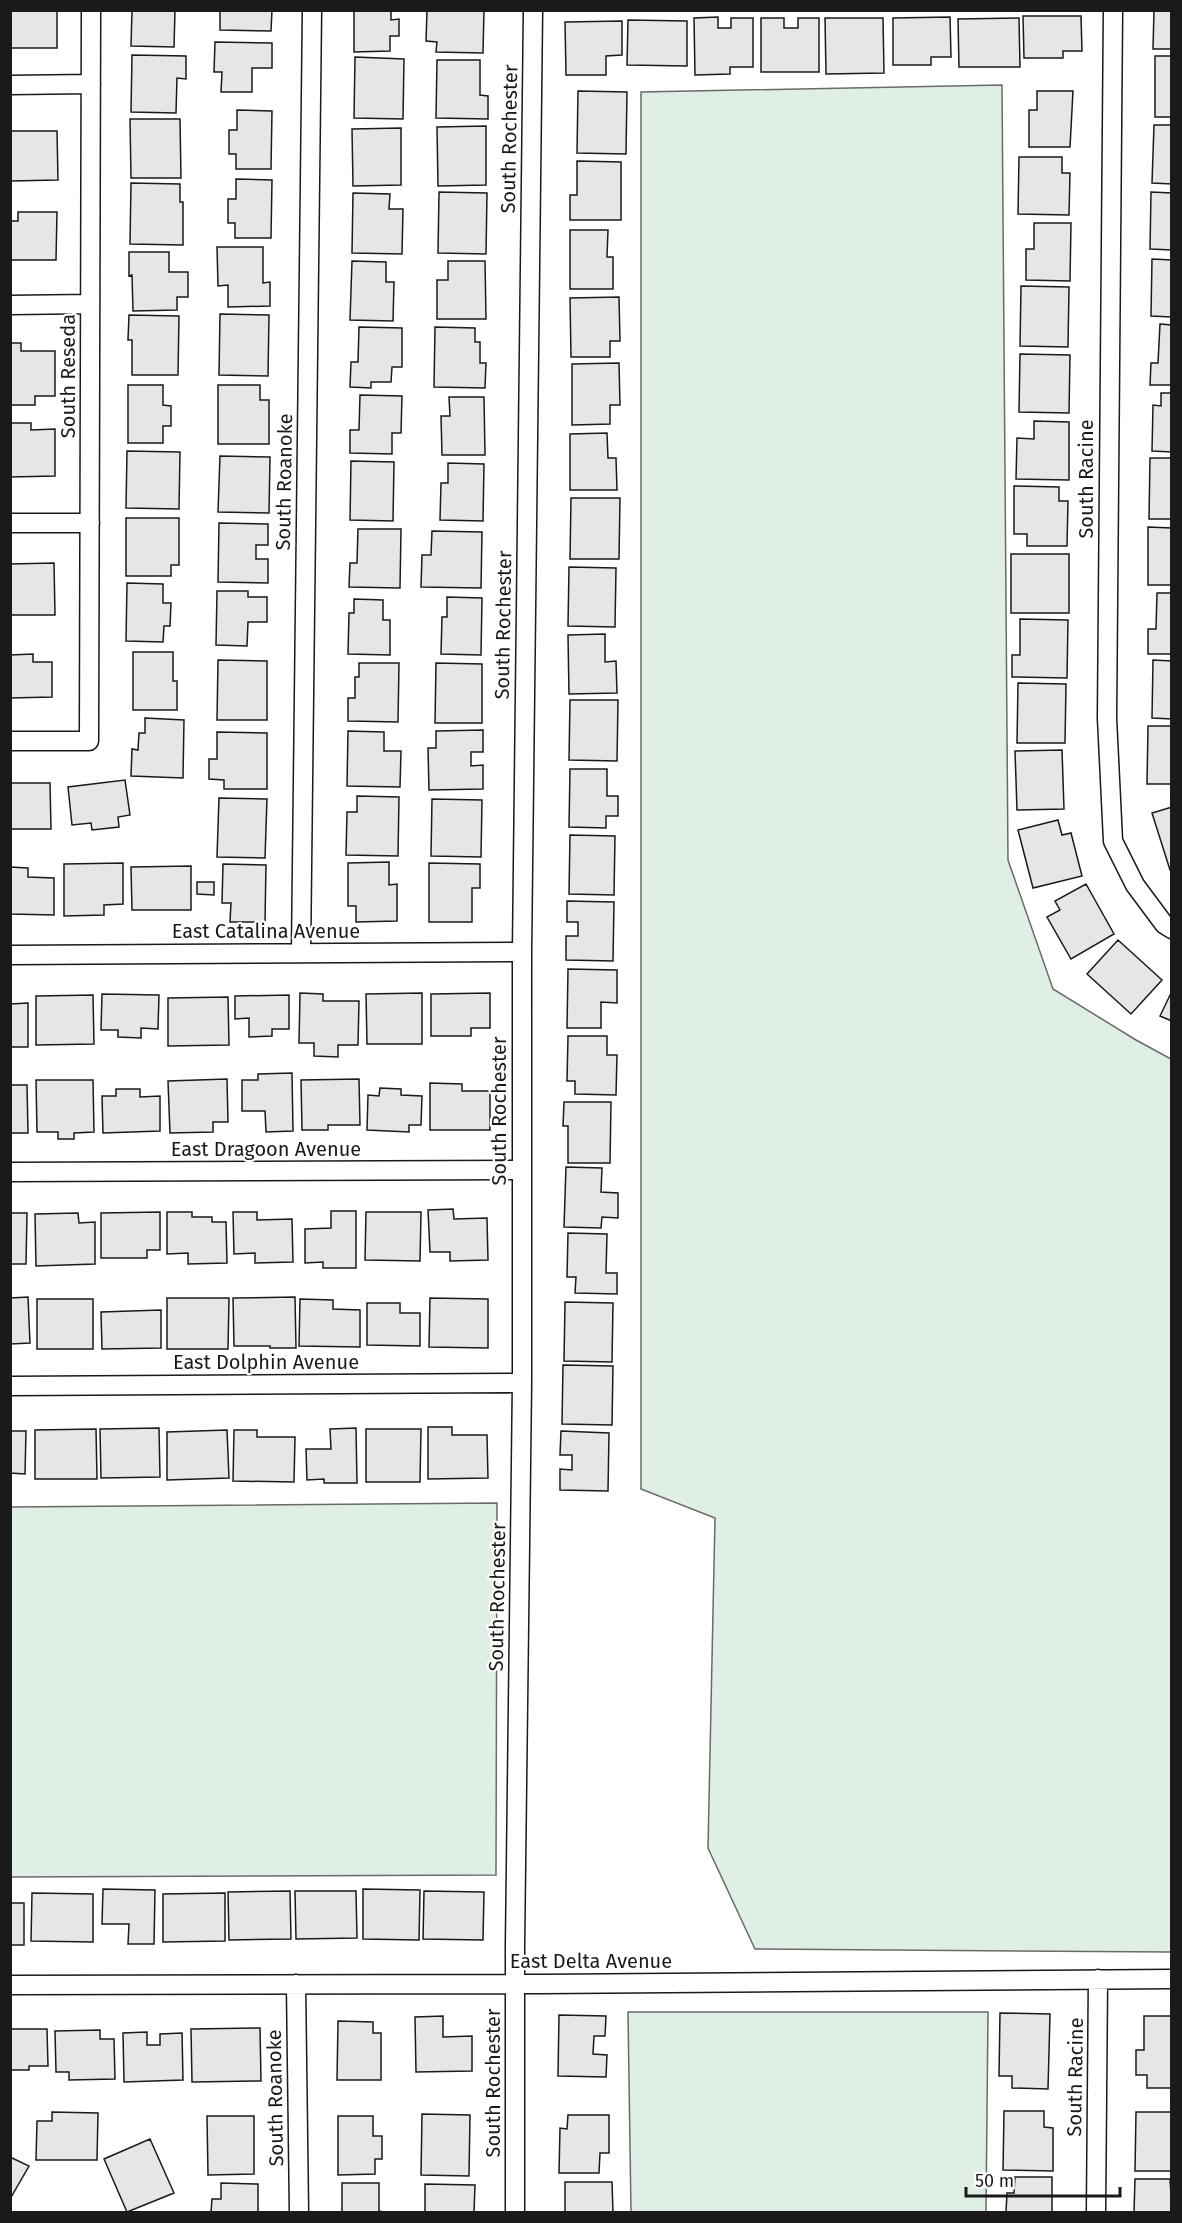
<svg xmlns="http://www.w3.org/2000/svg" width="1182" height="2223" font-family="'Fira Sans',sans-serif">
  <rect width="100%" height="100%" fill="#fff"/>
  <!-- green -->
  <path fill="#e0efe3" stroke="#6a6a6a" stroke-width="1.5" d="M1002 85 1008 860 1053 989 1136 1040 1171 1059V1952L755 1949 708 1848 715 1518 641 1489V92Z
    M497 1503 496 1875 11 1877V1507Z
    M628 2012H988L986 2212H631Z"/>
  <!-- building -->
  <path fill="#e6e6e6" stroke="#1a1a1a" stroke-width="1.5" d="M10 10 57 11V48H10Z
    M132 10H175L174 47 131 46Z
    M220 10H272L271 31 220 30Z
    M354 10H391V20L399 19V36H390V51L354 52Z
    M434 10H484L483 53 436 52 437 42 426 41 427 11Z
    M1154 10H1172V49H1153Z
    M1023 16H1081L1082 51H1063V58H1024Z
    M718 17V28H731V18H753V67H730V74L695 75 694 18Z
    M950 17 951 57H931V65H893V18Z
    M761 18H784V28H798V18H819V72H761Z
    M825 18H883L884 73 826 74Z
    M1019 18 1020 67H959L958 19Z
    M628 20 687 21V66L627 65Z
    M622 21V55L606 56V75H566L565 22Z
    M215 42 272 43V68H252V92H221L222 72H214Z
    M132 55 186 56V79L177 78 176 113 131 112Z
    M1155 56H1172V117H1155Z
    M355 57 404 59 403 119 354 118Z
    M437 60H480V95L488 96V119L436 118Z
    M578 91 627 92 626 154 577 153Z
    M1037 91H1073L1070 147H1029V110H1037Z
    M237 110 272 111 271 169H236V154H229V130H237Z
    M130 119H180L181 178H131Z
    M1154 125H1172V184L1152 183Z
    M486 126V185L438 186 437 127Z
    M401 128V185L353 186 352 129Z
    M10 131H57L58 180 10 181Z
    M1019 157H1062V173H1070L1069 215 1018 214Z
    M577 161 621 162V220H570V195H577Z
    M236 179 272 180 271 238H235V223H228V199H236Z
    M131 183 180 184V202H183V245L130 244Z
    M439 192 487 193 486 254 438 253Z
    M1151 192 1172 193V250L1150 249Z
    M353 193 390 194 389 209H403L402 254 352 253Z
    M18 212H57L56 260H10V221H18Z
    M1034 223H1071L1070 281 1026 280V249H1034Z
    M570 230H608L607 257H613V289H570Z
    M217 247H263V283L270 282V306L228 307V285L218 286Z
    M129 252H169V272H188V297H177V310L133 311 132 275 129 276Z
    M1152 259 1172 260V317L1151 316Z
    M352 261 386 262V282H394L393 321 350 320Z
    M448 261H485L486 319H437V280H448Z
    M1021 286 1069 287 1068 347 1020 346Z
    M619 297 620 341H610V357H571L570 298Z
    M220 314 269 315 268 376 219 375Z
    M129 315 179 316 178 375H132V340H128Z
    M1160 324 1172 325V385H1150L1151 363H1158Z
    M359 327 402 328V367H392L391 382H371V388L350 387 351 362H358Z
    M435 327 475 328V342H480V363H486L485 388 434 387Z
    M10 343H21V351H55V396H35V405H10Z
    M1020 354 1070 355 1069 413 1019 412Z
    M619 363 620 405H610V424L572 425V364Z
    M128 385H163V405L171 406V426H163V443H128Z
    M218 385H260V400H269V444H218Z
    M1161 393H1172V452L1152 451 1153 405 1161 406Z
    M360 395 402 396 401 433H392V454L350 453V430H359Z
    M449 397H484L485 455H442L441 416H450Z
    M1034 421 1069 422V480L1016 479 1017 438 1034 439Z
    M10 423H31V430L55 429V476L10 477Z
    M607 433 608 458H616L617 490H570V434Z
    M127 451 180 452 179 509 126 508Z
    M220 456 270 457 269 513 218 512Z
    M1150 458H1172V519H1149Z
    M351 461 394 462 393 521 350 520Z
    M448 463 484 464 483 521 440 520 441 483H448Z
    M1014 486 1059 487V501H1068L1067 546H1027V534H1014Z
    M571 498H620L619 559H570Z
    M126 518H179V565H171V576H126Z
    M219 523 268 524V545H256V559H268V583L218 582Z
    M1148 527 1172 528V585H1148Z
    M358 529H401L400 588 349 587 350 563H357Z
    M432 531 482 532 481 588 421 587 422 555H431Z
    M1011 554H1069V613H1011Z
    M54 563 55 615H10V564Z
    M569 567 616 568 615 627 568 626Z
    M127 583 163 584V603H171L170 626H164L163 642 126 641Z
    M217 591H248V597H267V622H248L247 646 216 645Z
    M1157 593H1172V654H1148V629H1156Z
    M447 597 482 598 481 655 441 654 442 617H447Z
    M354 599 383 600V620H390V655L348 654 349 613H354Z
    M1020 619 1068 620 1067 678 1012 677V655H1020Z
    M605 634V662L616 661 617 693 569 694 568 635Z
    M133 652H173V681H177V710H133Z
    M33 654V662H52V697L10 698V655Z
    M218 660 267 661V720H217Z
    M1153 660 1172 661V719L1152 718Z
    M359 663H399L398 722 348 721V698H355V677H359Z
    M436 663 482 664V723H435Z
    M1018 683 1066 684 1065 743H1017Z
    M570 700H618L617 761 569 760Z
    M145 718 184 720 183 778 131 776 132 749 138 750 139 733H145Z
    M1148 726H1172V784H1147Z
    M483 730V752H471V766L483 765V789L429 790 428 748H436V731Z
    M348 731 384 732V751H401L400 787 347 786Z
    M217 732 267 733V789H224V780L209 779V759H217Z
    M1062 750 1064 809 1017 810 1015 751Z
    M570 769H607V796H618V816H606V828L569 827Z
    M125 780 130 815 118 817 119 827 92 830 91 823 72 825 68 787Z
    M10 783H50L51 829H10Z
    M357 796 399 797 398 856 346 855 347 812H357Z
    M219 798 267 799 265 858 217 857Z
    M432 799 482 800 481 857 431 856Z
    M1172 807V870H1170L1152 813Z
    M1058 820 1062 835 1071 833 1082 876 1033 888 1018 830Z
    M570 835 615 836 614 895 569 894Z
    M389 862V885L397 884V921L356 922V906H348V863Z
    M123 863V904L104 905V915L64 916V864Z
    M429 863 480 864V888H472V922H429Z
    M223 864 266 865 265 922H230L231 903H222Z
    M191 866V910H132L131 867Z
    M10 867 28 868V877L54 878V915L10 914Z
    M197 882H214V895L197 894Z
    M1086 884 1114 934 1071 959 1047 917 1060 910 1055 901Z
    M567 901 614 902 613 961 566 960V936H578V922H567Z
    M1118 940 1162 980 1131 1014 1087 974Z
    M568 969 617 970V1003L601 1002V1028H567Z
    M1172 991V1021L1160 1016Z
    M300 993 323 994V1001H359L358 1045H338V1057L314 1056V1043H299Z
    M422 993V1044H367L366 994Z
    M490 993V1028H471V1036H431V994Z
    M102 994 159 995 158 1029 141 1028V1038L118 1037V1030H101Z
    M93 995 94 1044 36 1045V996Z
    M289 995V1029H272V1036L249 1037V1018L235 1019V996Z
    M228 997 229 1045 168 1046V998Z
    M28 1003V1047H10V1004Z
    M568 1036H607V1055H617L616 1095 575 1094V1081H567Z
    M292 1073 293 1131 266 1132 265 1111H242V1080H258V1074Z
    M227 1079 228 1122H213V1132L170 1133 168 1081Z
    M359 1079 360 1125H328V1130H302L301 1080Z
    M36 1080H93L94 1132 74 1133V1139H58V1132H37Z
    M430 1083 462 1084V1091H490V1130H430Z
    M10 1085H27L28 1133H10Z
    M380 1088 401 1089V1095L422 1096 421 1125H409V1132L367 1130 368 1095 379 1096Z
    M116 1089H140V1097L160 1096V1131L103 1133 102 1096H116Z
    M564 1102H611L610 1163H568V1126H563Z
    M566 1167 602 1168 601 1192 618 1193V1218L602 1217 601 1228 564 1227Z
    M453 1209 454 1219 487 1218 488 1260 450 1261V1252H430L428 1210Z
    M331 1211H356V1268H323V1262L305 1263V1229L331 1228Z
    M160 1212V1250H147V1258H101V1213Z
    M167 1212H192V1217H212V1222H226L227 1263 188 1264V1253L167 1254Z
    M233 1212H257V1220L292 1219 293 1262 255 1263V1253L234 1254Z
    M366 1212H421L420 1261 365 1260Z
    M10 1213H27L26 1264H10Z
    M78 1213 79 1223 95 1222V1264L36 1266 35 1214Z
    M568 1233 607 1234 606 1273H617V1294L575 1293 576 1277H567Z
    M28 1297 30 1343 10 1344V1298Z
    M295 1297 296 1348H270V1346H234L233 1298Z
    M167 1298H229L228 1349H167Z
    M430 1298 488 1299V1348L429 1347Z
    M37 1299H93V1349H37Z
    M300 1299 333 1300V1309L360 1310V1347L299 1346Z
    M565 1302 613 1303 612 1362 564 1361Z
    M367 1303H400V1313H420V1346L367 1345Z
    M161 1310V1348L102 1349 101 1312Z
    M563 1365 613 1366 612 1425 562 1424Z
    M428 1427H452V1435H487L488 1478 428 1479Z
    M159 1428 160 1477 101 1478 100 1429Z
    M356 1428 357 1483H324V1479L307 1480 306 1449H331L330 1429Z
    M96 1429 97 1479H35V1430Z
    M366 1429H421L420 1482H366Z
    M227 1430 229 1478 167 1480V1432Z
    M234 1430H257V1437H295L294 1482 233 1481Z
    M10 1431H26L25 1474 10 1473Z
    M561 1431 609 1433 608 1491 560 1490V1469L572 1470V1455H560Z
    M103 1889 155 1890 154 1944H128L129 1924H102Z
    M363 1889 420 1890 419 1940 363 1939Z
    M290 1891 291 1939 229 1940 228 1892Z
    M295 1891H356L357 1938 296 1939Z
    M424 1891 484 1892 483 1940 423 1939Z
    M32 1893 93 1894V1942L31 1941Z
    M225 1893V1941L163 1942V1894Z
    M10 1903H24V1945H10Z
    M1000 2013 1050 2014 1048 2089 1012 2088V2076H999Z
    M559 2015 606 2016 605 2036H594L593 2054 607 2055 606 2077 558 2076Z
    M443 2016V2037L472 2036V2071L416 2072 415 2017Z
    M1144 2016H1172V2088H1147V2075H1136V2050H1144Z
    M338 2021 373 2022V2033H381V2080H337Z
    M260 2028 261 2081 192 2082 191 2029Z
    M10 2029H47L48 2066H29V2070H10Z
    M100 2030V2039H114L115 2079 69 2080V2072H56L55 2031Z
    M147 2032V2045H160V2034L182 2033 183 2080 124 2082 123 2033Z
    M1004 2111H1044V2127L1053 2128V2171L1003 2170Z
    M52 2112 98 2113 97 2160H36L37 2121H52Z
    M1136 2112H1172V2171H1135Z
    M422 2114 470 2115 469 2176 421 2175Z
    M568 2115H609V2153H600L599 2173H559L560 2128 567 2129Z
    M207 2116H254V2174L208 2175Z
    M338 2116H373V2136H382V2159H375V2174L338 2175Z
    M150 2139 174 2193 127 2212 104 2159Z
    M10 2157 29 2166 10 2199Z
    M1015 2177H1052V2212H1006L1007 2193H1014Z
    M1135 2179H1170L1172 2212H1134Z
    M565 2182H612L613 2212H565Z
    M221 2183 258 2184V2212H211L212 2199H221Z
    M342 2183H379V2211L384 2212H342Z
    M425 2184 475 2185 474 2212H425Z"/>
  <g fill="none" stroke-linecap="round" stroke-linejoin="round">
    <defs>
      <path id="minor" d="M1113 10 1107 718 1113 841 1135 885 1164 924 1172 929
        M10 85 91 84
        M10 305 90 304
        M10 523H90
        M10 741H89L91 10
        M301 953 312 10
        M10 955 522 952
        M10 1172 522 1170
        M10 1386 522 1383
        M296 1984 299 2212
        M10 1985 543 1984 1172 1979
        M515 2212V1946L522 1383V952L533 10
        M1096 2212 1098 1979"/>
    </defs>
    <!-- minor casing -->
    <use href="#minor" stroke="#1a1a1a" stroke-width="21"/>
    <!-- minor -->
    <use href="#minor" stroke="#fff" stroke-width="18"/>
  </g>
  <g text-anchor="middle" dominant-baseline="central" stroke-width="4.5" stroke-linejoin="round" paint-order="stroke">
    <!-- street labels -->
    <g font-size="20" fill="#1a1a1a" stroke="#fff">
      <text transform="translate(509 139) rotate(-89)">South Rochester</text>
      <text transform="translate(68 376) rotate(-90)">South Reseda</text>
      <text transform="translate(1086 479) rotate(-90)">South Racine</text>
      <text transform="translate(284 482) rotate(-89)">South Roanoke</text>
      <text transform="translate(503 625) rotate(-89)">South Rochester</text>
      <text x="266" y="931">East Catalina Avenue</text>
      <text transform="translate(499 1111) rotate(-90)">South Rochester</text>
      <text x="266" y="1149">East Dragoon Avenue</text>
      <text x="266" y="1362">East Dolphin Avenue</text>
      <text transform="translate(497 1597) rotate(-89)">South Rochester</text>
      <text x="591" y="1961">East Delta Avenue</text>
      <text transform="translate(1075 2077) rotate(-89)">South Racine</text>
      <text transform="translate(493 2083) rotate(-90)">South Rochester</text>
      <text transform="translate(275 2098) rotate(-91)">South Roanoke</text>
    </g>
  </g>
  <!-- border -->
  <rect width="1182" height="2223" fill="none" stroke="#1a1a1a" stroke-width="24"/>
  <!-- scale -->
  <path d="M966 2187v9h154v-9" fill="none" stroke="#1a1a1a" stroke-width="3"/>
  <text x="975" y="2187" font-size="18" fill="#1a1a1a" stroke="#ffffff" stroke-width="4.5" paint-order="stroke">50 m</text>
</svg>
